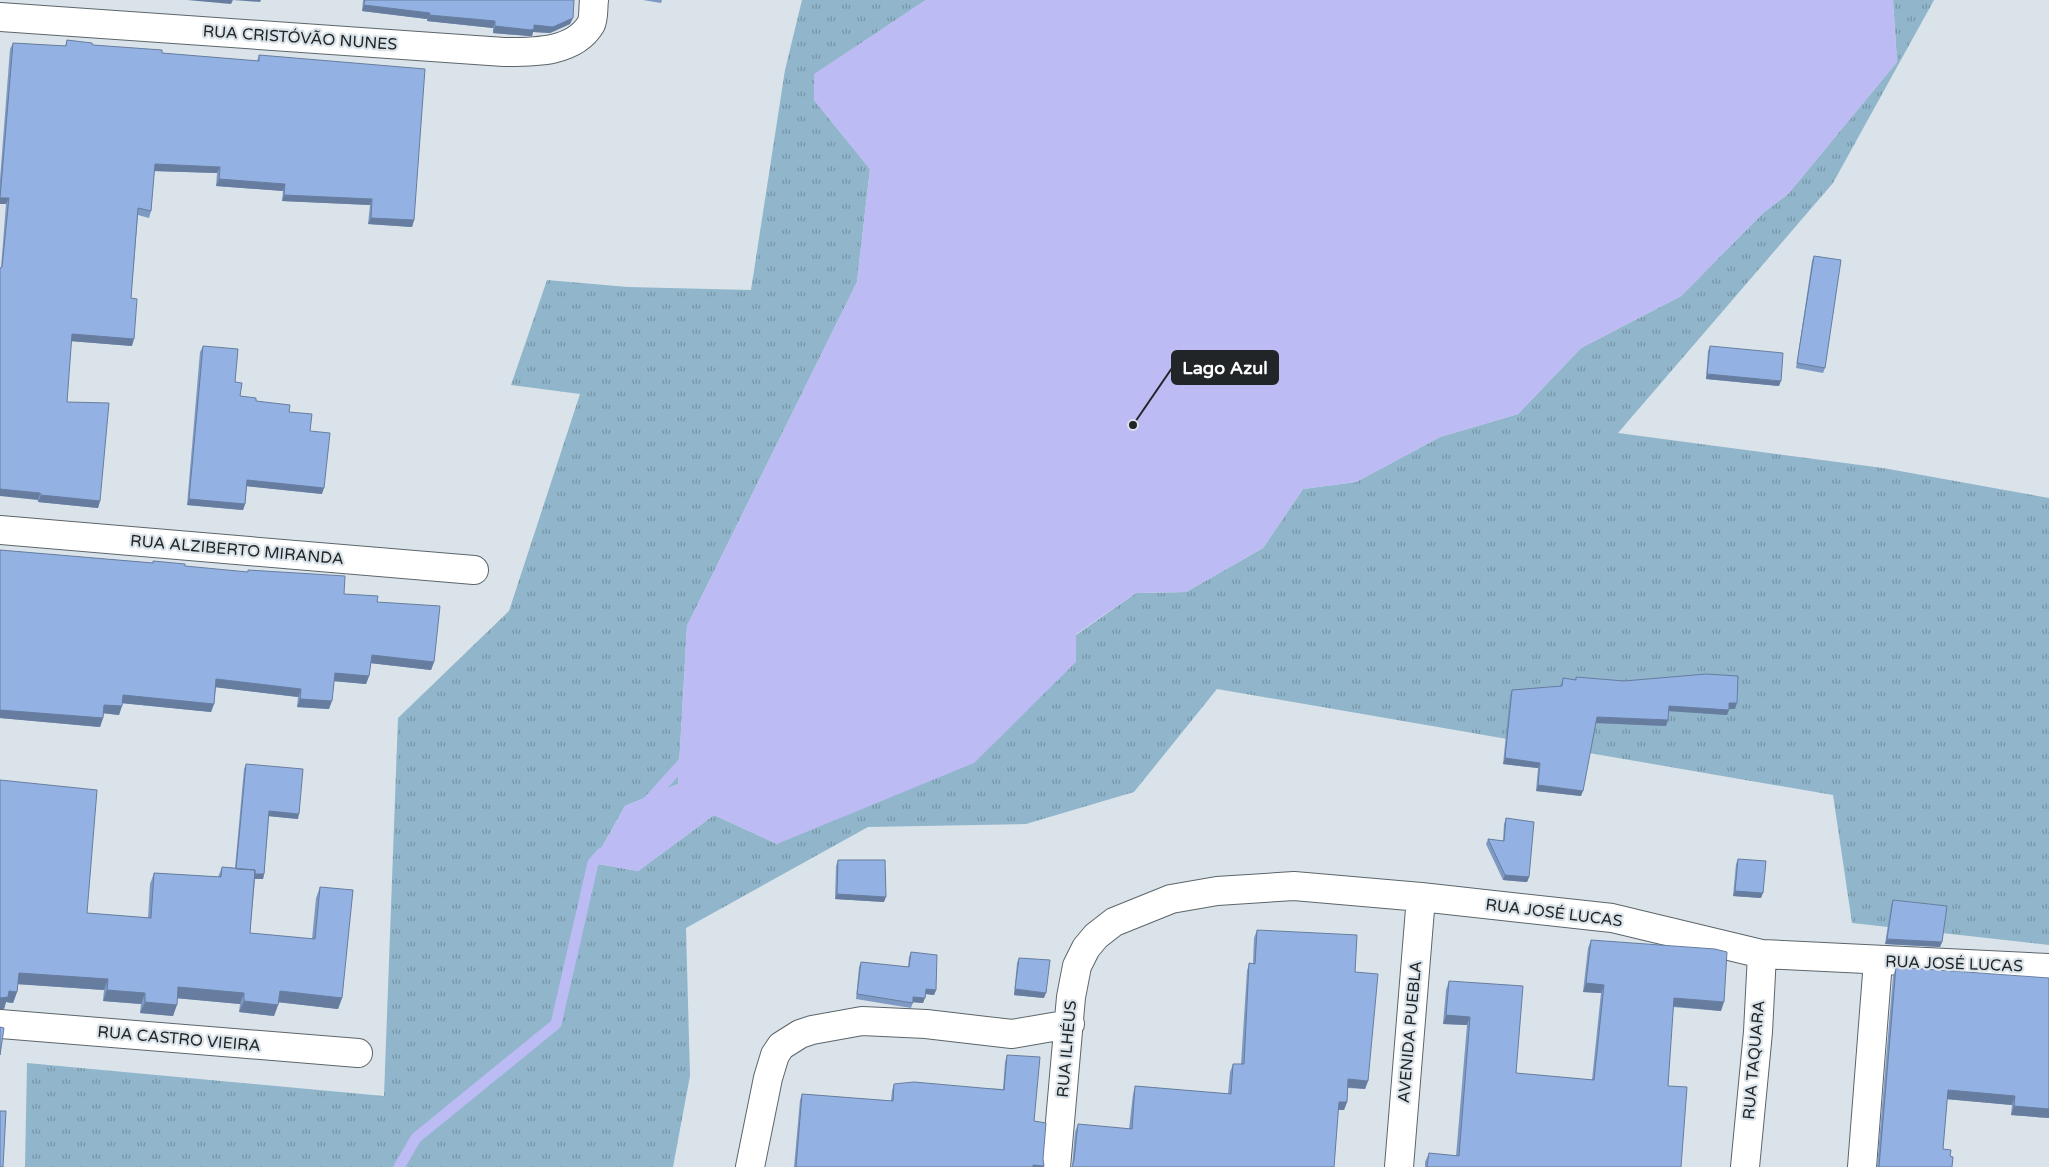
<svg xmlns="http://www.w3.org/2000/svg" width="2049" height="1167" font-family="'Varela Round',sans-serif">
  <defs>
    <pattern id="grass-tufts" width="24" height="20" patternUnits="userSpaceOnUse" patternTransform="scale(1.25)"><rect width="24" height="20" fill="#91b6cc"/><path d="M3 7l-1-3M5 7V3M7 7l1-3M15 17l-1-3M17 17v-4M19 17l1-3" fill="none" stroke="#7694a6"/></pattern>
  </defs>
  <rect width="100%" height="100%" fill="#d9e3e9"/>
  <!-- grass -->
  <path fill="url(#grass-tufts)" d="M802 0H926L815 74 814 100 870 169 857 282 687 626 678 784 625 806 593 863 638 871 714 815 777 844 1136 593 1186 592 1263 548 1303 489 1356 482 1440 437 1518 414 1581 348 1681 296 1763 213 1788 194 1897 62 1893 0H1934L1833 183 1618 433 1883 468 2049 498V945L1852 923 1833 795 1217 689 1134 792 1026 824 868 827 686 928 690 1076 673 1167H25L27 1063 384 1096 398 718 509 611 580 394 511 385 547 280 628 287 751 290 785 70Z"/>
  <!-- water -->
  <path fill="#bcbbf4" d="M926 0H1893L1897 62 1788 194 1763 213 1681 296 1581 348 1518 414 1440 437 1356 482 1303 489 1263 548 1186 592 1136 593 1076 634V662L974 763 777 844 714 815 638 871 593 863 625 806 678 784 687 626 857 282 870 169 814 100V74Z"/>
  <g fill="none" stroke-linecap="round" stroke-linejoin="round">
    <!-- stream -->
    <path stroke="#bcbbf4" stroke-width="11" d="M646 804 689 756
      M399 1167 416 1138 556 1024 593 863 602 853"/>
    <defs>
      <path id="minor" d="M0 17 504 52C533 52 574 53 591 24 594 18 593 7 594 0
        M0 530 474 570
        M0 1024 358 1053
        M750 1167 768 1078 775 1055 781 1046 800 1034 812 1030 862 1021 926 1024 1012 1034 1070 1024
        M1056 1167 1071 997 1077 966 1086 948 1096 936 1114 922 1171 899 1217 891 1294 886 1421 897 1612 918 1762 954 2049 968
        M1399 1167 1421 897
        M1745 1167 1758 1032 1762 954
        M1862 1167 1878 961"/>
    </defs>
    <!-- minor casing -->
    <use href="#minor" stroke="#5c656a" stroke-width="30"/>
    <!-- minor -->
    <use href="#minor" stroke="#fff" stroke-width="28"/>
  </g>
  <!-- wall -->
  <path fill="#7e99c3" d="M363 0H574L570 24 550 33 533 32 532 36H529L493 33V28L427 21V19L362 11Z
    M643 0H662L661 3Z
    M67 40 93 45 162 53 257 61 259 55 414 220 412 227 368 224 370 205 282 201 283 191 216 186 217 173 154 171 151 211 149 218 138 215 131 298 132 346 71 341 67 402 100 501 98 508 38 502 1 268 6 204H0V179L10 49 13 43 65 46Z
    M1814 256 1825 368 1823 373 1796 368 1812 261Z
    M203 346 240 396 289 412 310 431 322 494 247 486 245 504 243 510 187 505 200 352Z
    M1710 346 1779 386 1706 379 1708 351Z
    M0 550 153 563V561L344 594 377 602 434 662 431 670 371 663 369 676 366 684 334 681 329 709 297 707 298 697 216 687 214 704 211 712 122 703 119 715 103 713V718L100 727 0 718Z
    M1563 678 1735 709H1729L1727 715 1669 711 1666 726 1596 723 1581 796 1536 791 1538 768 1503 764 1510 695 1512 690 1560 686Z
    M246 764 298 819 269 816 264 874 263 879H255L250 933 312 939 316 898 320 887 342 998 338 1009 279 1002 274 1016 239 1012 240 1004 177 998 173 1016 140 1013 141 1004 103 1001 104 990 18 984 17 992 13 1003 6 1002 4 1009H0V780L87 913 148 918 150 884 154 873 218 877 222 867 235 868 244 769Z
    M1506 818 1529 877 1527 882 1503 880 1486 844 1488 839 1503 841 1504 824Z
    M1738 859 1761 898 1733 896 1736 864Z
    M838 860 884 902 835 899 836 866Z
    M1893 900 1942 942 1940 947 1885 944 1891 905Z
    M1257 930 1355 972 1368 1081 1365 1089 1348 1088 1347 1102 1344 1110H1338L1334 1167H1072L1075 1132 1078 1124 1129 1129 1133 1094 1135 1086 1228 1094 1230 1072 1233 1064H1241L1247 971 1249 963H1253L1254 938Z
    M1591 940 1721 1011 1673 1007 1668 1086 1681 1167H1425V1162L1429 1153 1456 1156 1467 1025 1443 1024 1446 990 1449 981 1516 1073 1592 1080 1601 993 1583 992 1588 948Z
    M911 952 936 990 934 995 926 994 923 1003 913 1002 911 1008 856 999 859 967 861 962 908 967 909 957Z
    M1019 958 1044 998 1014 995 1017 963Z
    M1896 967 2048 1005 2049 1118 2011 1115 2012 1105 1947 1099 1943 1149 1950 1156 1952 1167H1877L1893 976Z
    M1007 1055 1034 1121 1043 1159 1044 1167H794L800 1100 802 1094 891 1101 892 1091 894 1084 1003 1089 1005 1062Z"/>
  <!-- shaded-wall -->
  <path fill="#677d9f" d="M187 0H233L231 4Z
    M233 0H261L260 2Z
    M364 5 430 13 427 19 362 11Z
    M429 15 495 21 493 28 427 21Z
    M573 18 570 24 550 33 533 32 532 36H529L493 33 495 26 534 25Z
    M155 164 220 167 217 173 152 171Z
    M219 179 285 184 283 191 216 186Z
    M284 195 372 199 370 205 282 201Z
    M0 198H9L6 204H0Z
    M371 218 414 220 412 227 368 224Z
    M72 334 134 339 132 346 69 341Z
    M1707 374 1781 381 1779 386 1706 379Z
    M247 480 324 488 322 494 245 486Z
    M0 489 40 493 38 500 0 496Z
    M41 495 100 501 98 508 38 502Z
    M189 499 245 504 243 510 187 505Z
    M372 655 434 662 431 670 369 663Z
    M335 673 369 676 366 684 332 681Z
    M216 679 301 689 298 697 213 687Z
    M123 695 214 704 211 712 120 703Z
    M300 699 332 701 329 709 297 707Z
    M1729 703H1737L1735 709H1727Z
    M104 705 122 706 119 715 101 713Z
    M1669 706 1729 710 1727 715 1667 711Z
    M0 710 103 718 100 727 0 718Z
    M1597 717 1668 720 1666 726 1595 723Z
    M1505 758 1540 763 1538 768 1503 764Z
    M1538 785 1583 791 1581 796 1536 791Z
    M269 811 299 814 298 819 267 816Z
    M236 872 264 874 263 879 234 878Z
    M1505 875 1529 877 1527 882 1503 880Z
    M1735 891 1763 893 1761 898 1733 896Z
    M837 894 886 897 884 902 835 899Z
    M1887 939 1942 942 1940 947 1885 944Z
    M19 973 108 979 104 990 15 984Z
    M1586 983 1604 985 1601 993 1583 992Z
    M178 987 244 993 240 1004 174 998Z
    M926 989 936 990 934 995 925 994Z
    M1015 989 1046 993 1044 998 1014 995Z
    M107 990 145 993 141 1004 103 1001Z
    M9 991 17 992 13 1003 6 1002 4 1009H0V998Z
    M280 991 342 998 338 1009 276 1002Z
    M913 997 925 998 923 1003 911 1002Z
    M1674 998 1724 1002 1721 1011 1671 1006Z
    M244 1001 278 1005 274 1016 239 1012Z
    M145 1002 177 1005 173 1016 140 1013Z
    M1446 1015 1470 1017 1467 1025 1443 1024Z
    M1348 1079 1368 1081 1365 1089 1346 1087Z
    M1948 1090 2015 1096 2012 1105 1945 1099Z
    M1339 1102H1347L1344 1110H1336Z
    M2014 1106 2049 1109V1118L2011 1115Z
    M1033 1165 1044 1166V1167H1032Z"/>
  <!-- building -->
  <path fill="#93b2e3" stroke="#677d9f" d="M365 0H574L573 18 553 27 534 25V29L531 30 495 26V21L429 15 430 13 364 5Z
    M67 40 92 43 93 45 162 50V53L259 61V55L425 69 414 220 371 218 372 199 284 195 285 184 219 179 220 167 155 164 151 211 138 208 131 298 137 299 134 339 72 334 67 402 109 403 100 501 41 495 40 493 0 489V268L2 267 9 198H0L13 43 66 46Z
    M1814 256 1841 260 1825 368 1797 363Z
    M203 346 238 349 235 382 242 383 240 396 256 398V401L290 405 289 412 312 414 310 431 330 433 324 488 247 480 245 504 189 499Z
    M1710 346 1783 353 1781 381 1707 374Z
    M0 550 153 563V561L185 564V566L248 572V570L345 576 344 594 378 596 377 602 440 606 434 662 372 655 369 676 335 673 332 701 300 699 301 689 216 679 214 704 123 695 122 706 104 705 103 718 0 710Z
    M1706 674 1738 676 1737 703H1729V710L1669 706 1668 720 1597 717 1583 791 1538 785 1540 763 1505 758 1512 690 1562 686 1563 678 1576 680V677L1624 681Z
    M246 764 303 769 299 814 269 811 264 874H255V870L236 869Z
    M0 780 97 790 87 913 151 918 154 873 221 877 222 867 255 870 250 933 315 939 320 887 353 890 342 998 280 991 278 1005 244 1001V993L178 987 177 1005 145 1002V993L107 990 108 979 19 973 17 992 9 991 8 997 0 998Z
    M1506 818 1534 822 1529 877 1505 875 1488 839 1504 841Z
    M1738 859 1766 861 1763 893 1735 891Z
    M838 860H885L886 897 837 894Z
    M1893 900 1947 906 1942 942 1887 939Z
    M1257 930 1357 935 1355 972 1378 974 1368 1081 1348 1079 1347 1102H1339L1334 1167H1072L1074 1160 1078 1124 1132 1129 1135 1086 1231 1094 1233 1064H1244L1249 963 1255 964Z
    M1591 940 1715 949 1727 952 1724 1002 1674 998 1668 1086 1687 1087 1681 1167H1427L1429 1153 1459 1156 1470 1017 1446 1015 1449 981 1523 986 1516 1073 1594 1080 1604 985 1586 983Z
    M911 952 937 955 936 990 926 989 925 998 913 997V1003L857 994 861 962 909 967Z
    M1019 958 1050 960 1046 993 1015 989Z
    M1896 967 2049 978V1109L2014 1106 2015 1096 1948 1090 1943 1149 1951 1150 1950 1156 1953 1157 1952 1167H1879Z
    M0 1027 4 1028 0 1055Z
    M1007 1055 1040 1057 1034 1121 1046 1123 1043 1159 1044 1166 1033 1165V1167H796L802 1094 893 1101 894 1084 914 1082 1004 1090Z
    M0 1111H6L3 1167H0Z"/>
  <g text-anchor="middle" dominant-baseline="central" stroke-width="4.5" stroke-linejoin="round" paint-order="stroke">
    <!-- street labels -->
    <g font-size="16" fill="#212527" stroke="#d9e3e9">
      <text transform="translate(300 38) rotate(4)">RUA CRISTÓVÃO NUNES</text>
      <text transform="translate(237 550) rotate(5)">RUA ALZIBERTO MIRANDA</text>
      <text transform="translate(1554 913) rotate(7)">RUA JOSÉ LUCAS</text>
      <text transform="translate(1954 964) rotate(2)">RUA JOSÉ LUCAS</text>
      <text transform="translate(1410 1032) rotate(-85)">AVENIDA PUEBLA</text>
      <text transform="translate(179 1039) rotate(5)">RUA CASTRO VIEIRA</text>
      <text transform="translate(1067 1049) rotate(-85)">RUA ILHÉUS</text>
      <text transform="translate(1754 1060) rotate(-85)">RUA TAQUARA</text>
    </g>
  </g>
  <!-- callouts -->
  <path fill="none" stroke="#212527" stroke-width="2" d="M1133 425L1172 368"/>
  <circle fill="#212527" stroke="#d9e3e9" stroke-width="2" cx="1133" cy="425" r="5"/>
  <rect fill="#212527" stroke="#212527" stroke-width="2" x="1172" y="351" width="106" height="33" rx="5"/>
  <g font-size="18" text-anchor="middle" font-weight="bold" fill="#fff">
    <text x="1225" y="374">Lago Azul</text>
  </g>
</svg>
